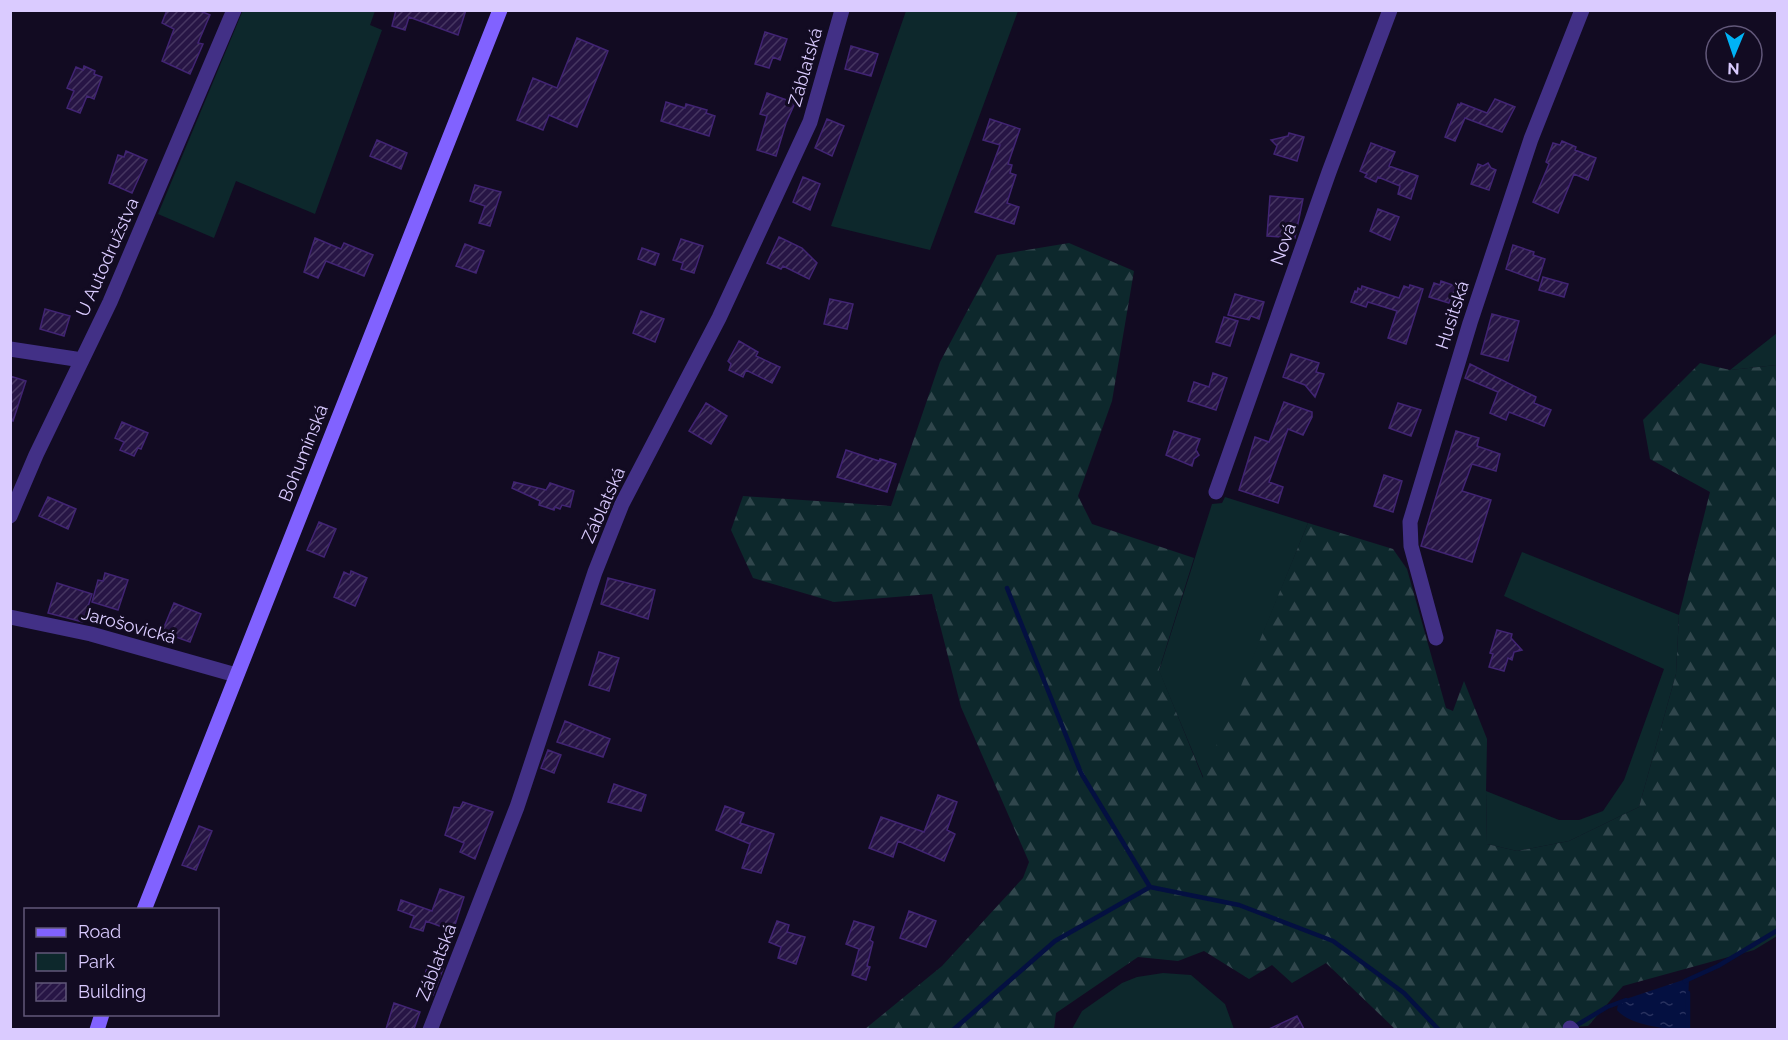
<svg xmlns="http://www.w3.org/2000/svg" width="1788" height="1040" font-family="Raleway,sans-serif">
  <defs>
    <pattern id="forest-firs" width="22" height="20" patternUnits="userSpaceOnUse" patternTransform="scale(1.5)"><rect width="22" height="20" fill="#0d282c"/><path d="M5 1l3.5 6h-7zM16 11l3.5 6h-7z" fill="#30464c"/></pattern>
    <pattern id="water-ripples" width="26" height="14" patternUnits="userSpaceOnUse" patternTransform="scale(1.5)"><rect width="26" height="14" fill="#041041"/><path d="M2 4q2-2 4 0t4 0M15 11q2-2 4 0t4 0" fill="none" stroke="#28315e"/></pattern>
    <pattern id="building-hatch" width="6" height="6" patternUnits="userSpaceOnUse" patternTransform="scale(1.5)"><rect width="6" height="6" fill="#271545"/><path d="M-1 1l2-2M0 6l6-6M5 7l2-2" fill="none" stroke="#463661"/></pattern>
  </defs>
  <rect width="100%" height="100%" fill="#120b22"/>
  <!-- green -->
  <path fill="#0d282c" d="M243 10 375 11 370 25 382 30 315 214 236 181 214 238 158 214Z
    M906 11H1018L930 250 831 226Z
    M1777 333V365L1730 370Z
    M1225 497 1308 523 1204 779 1159 671 1212 504 1222 503Z
    M1522 552 1679 615 1676 674 1639 807 1569 841 1517 851 1487 844 1486 791 1559 820H1579L1603 811 1624 780 1664 669 1504 596Z
    M1163 973 1191 975 1225 1004 1234 1029H1072L1082 1011 1122 983 1137 977Z"/>
  <!-- forest -->
  <path fill="url(#forest-firs)" d="M1069 243 1134 271 1112 401 1078 496 1092 524 1194 558 1159 670 1203 778 1308 523 1393 549 1407 569 1446 708 1453 711 1464 681 1487 739 1486 791 1487 844 1517 851 1569 841 1639 807 1676 674 1679 615 1710 492 1650 459 1643 420 1700 363 1730 370 1777 365V936L1754 950 1623 986 1588 1026 1573 1027 1566 1029H1395L1326 963 1292 983 1272 965 1249 979 1204 951 1178 961 1138 957 1056 1013 1054 1029H865L942 966 1023 878 1029 862 961 707 932 594 834 602 753 578 731 530 743 496 891 506 940 362 997 255Z"/>
  <!-- water -->
  <path fill="url(#water-ripples)" d="M1689 978 1687 1029C1667 1030 1629 1025 1617 1010L1618 1004 1623 1000Z"/>
  <g fill="none" stroke-linecap="round" stroke-linejoin="round">
    <!-- stream -->
    <path stroke="#041041" stroke-width="4.5" d="M1007 588 1081 773 1150 887
      M1685 981 1718 966 1778 930
      M1688 993V1030
      M1572 1028 1607 1007 1626 1000
      M953 1030 1055 941 1150 887 1239 905 1333 941 1404 993 1439 1030"/>
  </g>
  <!-- building -->
  <path fill="url(#building-hatch)" stroke="#412473" stroke-width="1.5" d="M167 10H198L210 15 198 43 203 44 190 74 162 61 174 29 162 23Z
    M396 10H466L458 35 409 17 405 30 392 26Z
    M765 32 787 39 780 60 773 57 769 68 755 64Z
    M577 38 608 51 577 127 549 115 543 130 517 120 533 78 557 88Z
    M851 46 878 54 871 76 845 69Z
    M84 66 95 71 94 74 102 77 94 99 87 96 80 113 67 108 74 91 67 88 76 67 83 70Z
    M767 93 795 103 786 123 776 156 757 150 767 116 760 114Z
    M1495 99 1515 107 1502 132 1465 118 1455 141 1445 137 1458 104 1460 105 1461 103 1487 113Z
    M666 102 685 108 686 104 707 110 706 113 715 116 709 136 661 121Z
    M827 119 844 126 832 156 815 148Z
    M990 119 1020 129 1008 164 1012 165 1010 173 1016 175 1007 203 1019 207 1014 224 975 212 1000 145 983 140Z
    M1289 133 1304 137 1297 161 1274 154 1277 146 1271 140 1288 136Z
    M377 140 407 153 401 169 370 156Z
    M1562 141 1576 147 1575 150 1596 158 1588 180 1574 174 1558 213 1533 202 1549 164 1546 162 1553 143 1560 145Z
    M1371 143 1395 152 1389 166 1418 176 1411 199 1398 194 1400 186 1378 177 1376 182 1365 177 1367 174 1360 171Z
    M126 151 147 160 132 193 109 183 118 155 124 157Z
    M1488 163 1491 168 1496 170 1489 190 1471 184 1478 164 1483 166Z
    M803 177 820 184 810 210 793 202Z
    M475 185 501 192 490 226 479 223 485 206 470 201Z
    M1270 196 1303 199 1295 238 1267 236Z
    M1378 209 1399 217 1390 240 1370 231Z
    M779 237 802 248 817 263 809 279 783 266 781 269 767 263Z
    M315 238 341 249 344 243 373 255 364 276 326 261 318 278 304 272Z
    M681 239 703 246 694 273 681 269 683 263 673 260Z
    M465 244 484 251 476 273 456 266Z
    M1513 245 1534 252 1533 255 1545 259 1538 281 1506 269Z
    M642 248 659 254 655 265 638 259Z
    M1543 277 1568 284 1564 297 1539 290Z
    M1441 281 1461 288 1456 303 1450 300 1449 303 1429 297 1434 283 1440 285Z
    M1410 285 1423 289 1406 344 1388 338 1397 311 1368 302 1366 307 1351 302 1355 291 1357 292 1358 288 1361 290 1362 286 1399 298 1404 286 1409 288Z
    M1235 294 1264 302 1259 319 1251 316 1249 320 1228 315Z
    M830 299 853 304 847 329 824 324Z
    M45 309 70 316 64 336 40 329Z
    M641 311 664 319 655 342 633 333Z
    M1492 314 1519 321 1508 361 1481 354Z
    M1224 317 1238 321 1230 346 1216 342Z
    M739 341 758 352 756 356 780 367 772 383 746 370 743 377 729 370 731 364 728 361Z
    M1291 354 1319 363 1316 372 1324 374 1315 397 1305 385 1283 377Z
    M1470 364 1536 397 1534 403 1551 410 1544 426 1509 412 1506 420 1490 413 1498 392 1465 378Z
    M1213 373 1227 378 1216 410 1188 401 1194 382 1209 387Z
    M10 376 26 381 13 421 10 420Z
    M1284 402 1312 412V417L1303 435 1288 429 1269 482 1283 487 1278 503 1239 490 1255 437 1269 442Z
    M706 403 727 416 711 444 689 431Z
    M1398 403 1421 410 1411 436 1389 428Z
    M122 422 148 433 141 449 138 448 134 456 120 450 124 442 115 438Z
    M1174 431 1200 439 1196 450 1199 455 1194 459 1192 466 1166 455Z
    M1456 431 1479 438 1477 446 1500 454 1496 471 1472 464 1462 491 1491 500 1472 562 1421 546Z
    M846 450 879 461 880 459 896 464 887 492 837 477Z
    M1384 475 1402 481 1393 512 1374 506Z
    M514 482 546 490 550 483 574 491 570 507 562 505 560 509 555 507 554 510 539 505 540 501 512 488Z
    M48 497 76 509 68 529 39 516Z
    M319 522 336 529 324 557 307 550Z
    M351 571 367 578 355 606 334 597 344 572 350 575Z
    M105 573 128 580 118 610 92 602 98 580 103 581Z
    M608 578 655 590 648 619 601 604Z
    M57 583 92 594 83 622 48 613Z
    M174 603 201 614 190 642 162 632Z
    M1497 630 1512 634 1511 638 1522 650 1514 652 1512 660 1508 658 1504 671 1489 667 1493 654 1490 653Z
    M599 652 619 658 609 691 589 685Z
    M565 721 610 739 603 757 557 742Z
    M548 750 561 755 554 773 541 768Z
    M614 784 646 795 641 811 608 802Z
    M938 795 957 802 947 830 955 834 944 861 898 841 893 857 869 848 881 817 924 832Z
    M463 802 493 812 475 859 460 852 464 843 445 835 454 807 460 808Z
    M725 806 744 813 740 823 774 834 761 873 742 868 750 844 716 830Z
    M199 826 212 831 196 870 182 865Z
    M440 889 464 897 453 931 426 921 423 931 410 927 414 916 398 910 401 900 432 911Z
    M909 911 936 921 926 947 900 938Z
    M777 921 789 925 787 932 805 937 796 964 778 958 781 947 769 942Z
    M854 921 874 927 870 940 873 942 867 966 870 967 866 980 852 975 859 949 846 944Z
    M429 963 443 969 433 995 419 990Z
    M394 1003 420 1012 414 1029H386Z
    M1297 1016 1304 1029H1269Z"/>
  <g fill="none" stroke-linecap="round" stroke-linejoin="round">
    <!-- minor -->
    <path stroke="#423086" stroke-width="15" d="M10 349 82 360
      M1216 492 1329 172 1390 10
      M10 516 36 455 110 302 234 10
      M10 617 91 634 236 675
      M1436 638 1411 546 1410 522 1470 323 1531 139 1582 10
      M1570 1028 1572 1030
      M430 1030 517 807 595 572 622 504 719 318 810 122 842 10"/>
    <!-- secondary -->
    <path stroke="#8162ff" stroke-width="15" d="M144 910 500 10
      M97 1030 102 1014"/>
  </g>
  <g text-anchor="middle" dominant-baseline="central" stroke-width="6" stroke-linejoin="round" paint-order="stroke">
    <!-- street labels -->
    <g font-size="18" fill="#dacbff" stroke="#120b22">
      <text transform="translate(805 67) rotate(-74)">Záblatská</text>
      <text transform="translate(1283 244) rotate(-71)">Nová</text>
      <text transform="translate(107 257) rotate(-66)">U Autodružstva</text>
      <text transform="translate(1452 315) rotate(-72)">Husitská</text>
      <text transform="translate(303 453) rotate(-68)">Bohumínská</text>
      <text transform="translate(603 505) rotate(-66)">Záblatská</text>
      <text transform="translate(129 625) rotate(15)">Jarošovická</text>
      <text transform="translate(436 962) rotate(-69)">Záblatská</text>
    </g>
  </g>
  <!-- border -->
  <rect width="1788" height="1040" fill="none" stroke="#dacbff" stroke-width="24"/>
  <!-- legend -->
  <rect x="24" y="908" width="195" height="108" fill="#120b22" stroke="#62587a" stroke-width="1.5"/>
  <rect x="36" y="928" width="30" height="9" fill="#8162ff" stroke="#62587a" stroke-width="1.5"/>
  <text x="78" y="938" font-size="18" fill="#dacbff">Road</text>
  <rect x="36" y="953" width="30" height="18" fill="#0d282c" stroke="#62587a" stroke-width="1.5"/>
  <text x="78" y="968" font-size="18" fill="#dacbff">Park</text>
  <rect x="36" y="983" width="30" height="18" fill="url(#building-hatch)" stroke="#62587a" stroke-width="1.5"/>
  <text x="78" y="998" font-size="18" fill="#dacbff">Building</text>
  <!-- north arrow -->
  <g transform="translate(1734 54) rotate(182)"><circle r="28" fill="#120b22" stroke="#62587a" stroke-width="1.5"/>
  <path d="M0-4.5L10 22L0 15L-10 22Z" fill="#00b3f6"/>
  <text y="-9" font-size="16" font-weight="bold" text-anchor="middle" fill="#dacbff">N</text>
  </g>
</svg>
